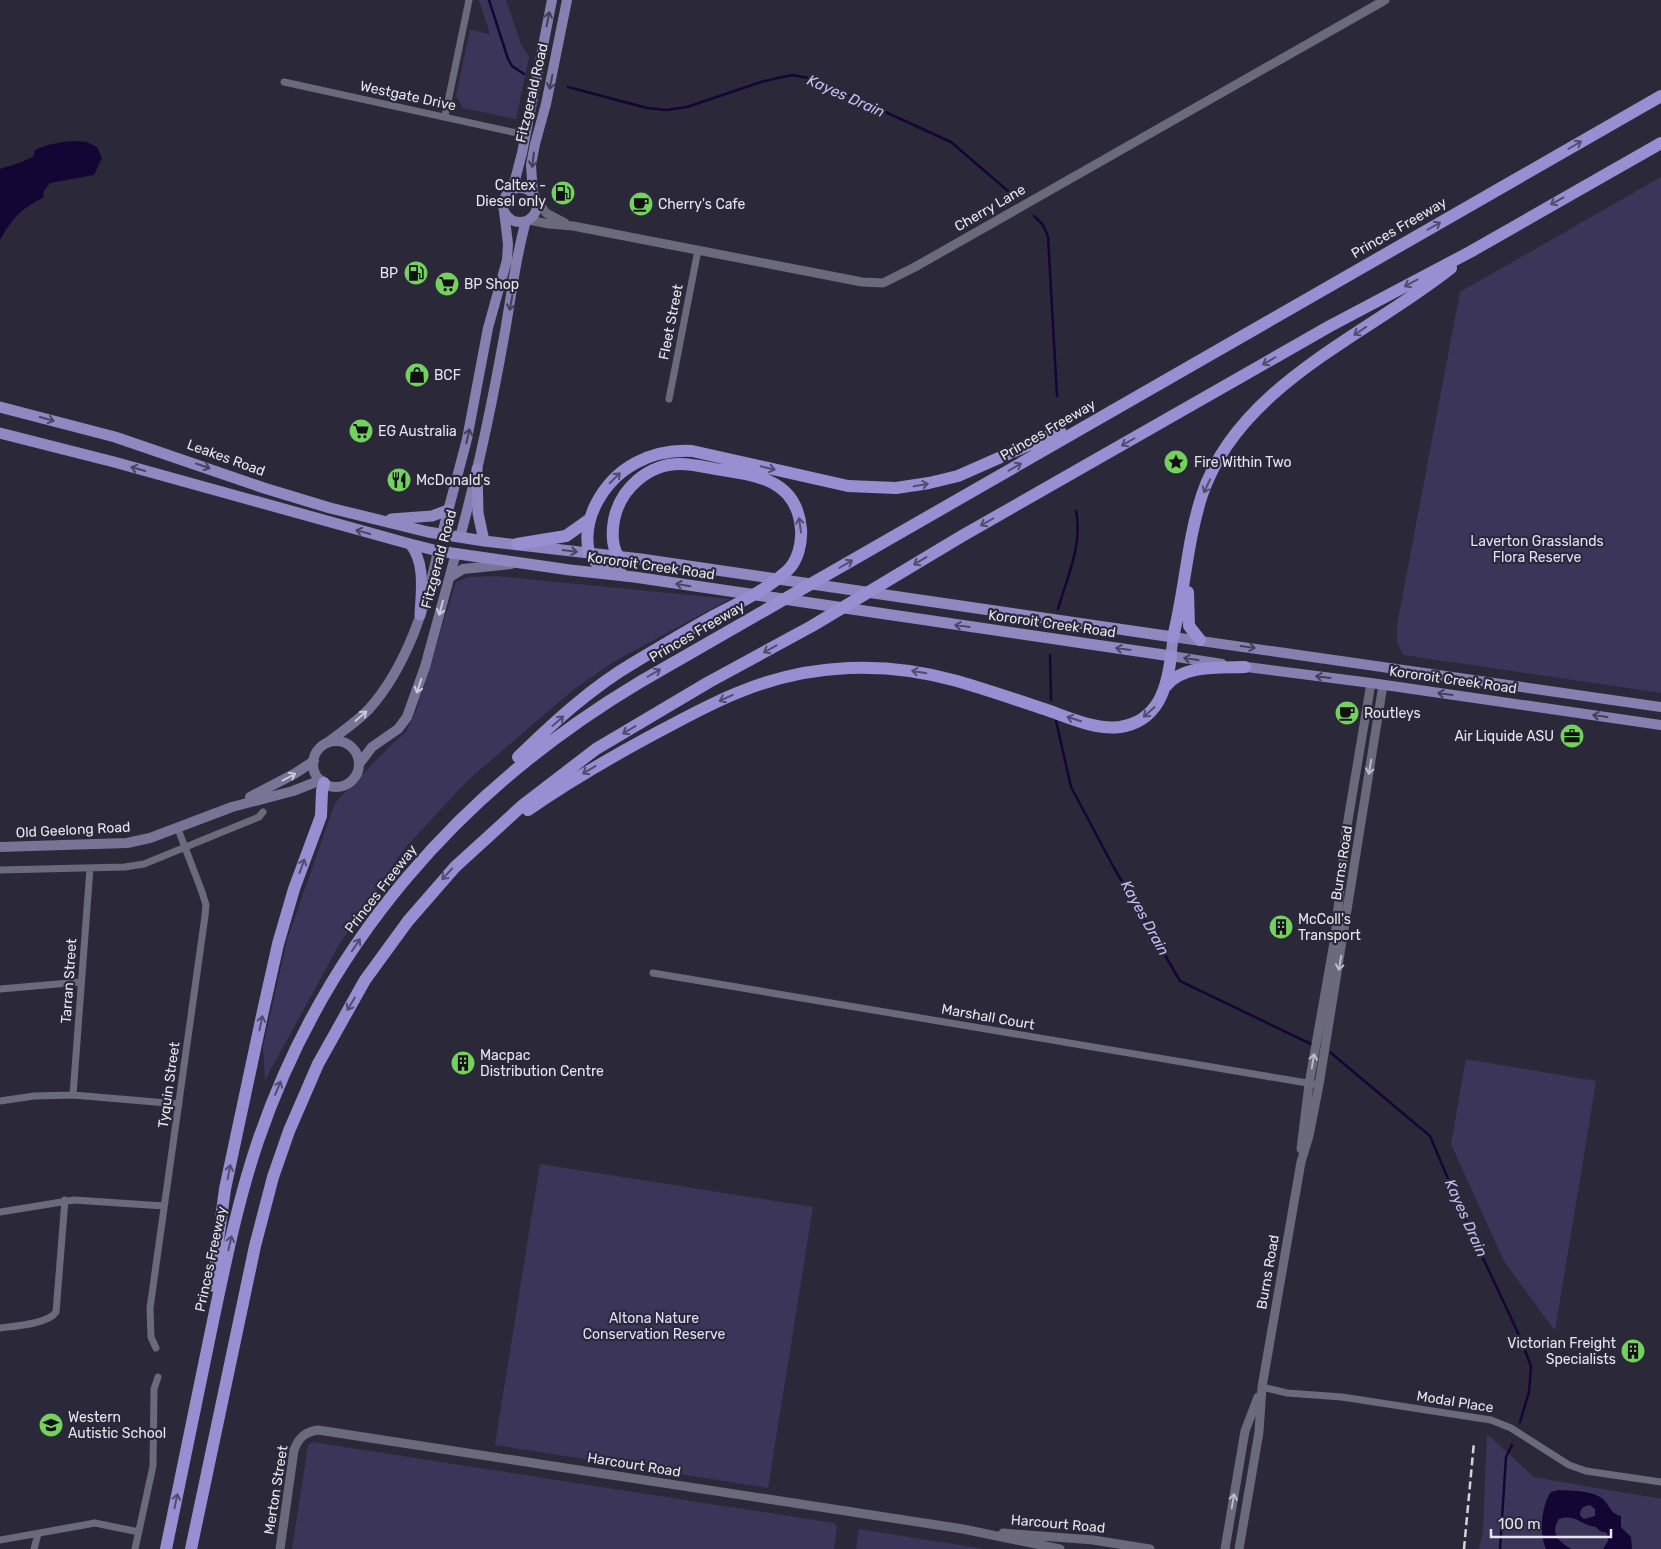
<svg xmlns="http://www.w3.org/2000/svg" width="1661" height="1549" font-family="Rubik,sans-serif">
  <rect width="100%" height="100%" fill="#2b2939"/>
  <!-- green -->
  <path fill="#3b3659" d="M479 0H506L521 44 529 57 516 119 463 108 456 96 470 30 490 34Z
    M1661 177V693L1403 655 1397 642V625L1460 292Z
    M496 576 730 599 613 662 573 690 468 780 404 849 340 943 265 1080 263 1047 287 940 335 803 391 745 406 732 416 711 456 582 468 577Z
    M1466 1059 1596 1081 1555 1331 1504 1261 1451 1144Z
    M540 1164 813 1207 768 1488 495 1445Z
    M1487 1434 1534 1477 1661 1499V1549H1479L1483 1530Z
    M312 1442 834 1523 837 1527 834 1549H292L308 1446Z
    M859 1529 984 1549H856Z"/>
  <!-- water -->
  <path fill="#140634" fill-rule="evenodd" d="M73 141 87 142 97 147 102 158 94 175 50 183 44 191 43 198C20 209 12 219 0 240V169L19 163 33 157 35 150C48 144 59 142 73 141Z
    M1558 1490C1571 1491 1594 1490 1604 1500 1610 1506 1611 1514 1621 1516V1527L1631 1537 1632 1549H1603L1608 1541 1607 1533 1600 1531 1596 1527C1582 1526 1575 1513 1559 1519 1549 1534 1560 1542 1571 1549H1546C1539 1534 1541 1506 1551 1492ZM1590 1505 1595 1509V1516L1584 1519 1580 1515C1580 1508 1584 1506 1590 1505Z"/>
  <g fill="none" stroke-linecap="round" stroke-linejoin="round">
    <!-- stream -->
    <path stroke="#140634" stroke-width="2.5" d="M489 0 508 59 512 66 524 74
      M568 87 647 108 666 110 687 107 761 82 782 77 793 75 813 79 951 142 1015 197
      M1034 216 1043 225 1048 236 1057 396
      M1058 609C1067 578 1083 544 1076 511
      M1050 655 1051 700
      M1056 721 1071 787 1113 866 1180 981 1311 1044
      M1331 1053 1430 1136 1468 1226 1519 1335 1531 1366 1529 1392 1520 1422
      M1500 1549 1506 1457 1512 1445"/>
    <!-- minor -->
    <path stroke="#6b697c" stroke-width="7" d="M284 82 526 135
      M445 116 469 0
      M669 399 698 250
      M0 870 125 867 144 864 259 817 263 812
      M653 973 1319 1085
      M0 989 81 982
      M73 1095 90 868
      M0 1101 34 1096 73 1095 179 1104
      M0 1212 74 1200 164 1206
      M0 1328C15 1326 48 1324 56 1312L65 1200
      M156 1348 151 1337 150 1308 205 916 206 905 202 892 178 829
      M1262 1387 1287 1393 1342 1397 1491 1420 1511 1428 1569 1465 1586 1471 1661 1482
      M0 1540 95 1523 139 1532
      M34 1549 38 1534
      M135 1549 153 1466 154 1389 158 1377"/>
    <!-- tertiary -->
    <path stroke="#6b697c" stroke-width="9" d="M535 197 546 213 565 223
      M529 220 549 224 573 226 862 282 883 283 915 267 1385 0
      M1301 1149 1309 1084 1335 937 1346 832 1371 683
      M1003 1533 1093 1540 1150 1549
      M280 1549 294 1450C299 1437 305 1432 318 1430L963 1529 1060 1549
      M1225 1549 1245 1431 1258 1397
      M1239 1549 1259 1432 1262 1387 1301 1162 1309 1136 1319 1085 1383 685"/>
    <!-- secondary -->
    <path stroke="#787496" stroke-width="10" d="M450 577 463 569 511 564
      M313 764a23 23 0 1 1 46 0a23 23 0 1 1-46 0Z
      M327 743C341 732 357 722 369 709 406 668 427 604 438 551
      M359 764 372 747 398 729 407 717 425 667 456 553
      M250 797 294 774 314 761
      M0 847 127 843 150 838 232 807 293 791 321 780"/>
    <!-- primary -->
    <path stroke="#8680b0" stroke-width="10" d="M503 205a17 17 0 1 1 34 0a17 17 0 1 1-34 0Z
      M510 192 515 180 522 153 552 0
      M533 194 531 165 535 144 546 104 567 0
      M442 534 467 439 488 328 507 260 508 244 504 211
      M460 537C478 471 492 404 504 337 511 299 515 259 526 221
      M1173 637 1661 707
      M1171 656 1222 664
      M1239 666 1371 683 1661 725"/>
    <!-- trunk -->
    <path stroke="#8f88c1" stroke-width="11" d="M0 407 115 437 264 488 330 508 428 532 484 541 641 559 1173 637 1171 656 634 577 570 570 438 551 410 544 114 462 0 433
      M477 469 478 513 484 541
      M391 519 432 516 448 510
      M410 544C426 563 421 593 420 615
      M589 553 595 562 621 572"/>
    <!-- motorway -->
    <path stroke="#988fd2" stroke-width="12" d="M517 544 566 536 590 519
      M589 553C585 535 588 520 596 504 615 467 651 449 692 451L848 486 896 488 929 483 958 476 1060 431
      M1188 592 1189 626 1200 640
      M1173 637C1185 590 1187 541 1202 495 1239 385 1367 335 1451 268
      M1166 686C1183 664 1221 668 1245 667
      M518 757C554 722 592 687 635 662 660 647 685 632 710 618 736 604 765 591 787 571 798 561 802 543 801 529 797 481 760 476 722 470 708 468 694 464 680 464 648 464 620 489 614 520 612 532 611 547 619 557
      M528 810C570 781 613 756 658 732 685 718 713 702 742 691 811 663 886 661 957 681 988 690 1017 700 1047 710 1070 718 1096 730 1120 727 1158 721 1167 689 1171 656
      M214 1286 217 1248 225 1189 263 1011 278 944 294 889 321 816 322 791 324 783
      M166 1549C182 1473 197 1397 213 1321 226 1260 238 1200 258 1141 326 942 461 789 640 682L1661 96
      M191 1549 255 1246 273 1177 289 1131 318 1064 365 980 408 921 455 867 523 805 596 749 709 682 812 626 962 536 1330 326 1470 252 1661 143"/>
    <!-- rail -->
    <path stroke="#d3d2dd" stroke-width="2.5" stroke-dasharray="8 4" stroke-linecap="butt" d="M1464 1549 1474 1442"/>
  </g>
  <!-- one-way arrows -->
  <defs><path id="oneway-shaft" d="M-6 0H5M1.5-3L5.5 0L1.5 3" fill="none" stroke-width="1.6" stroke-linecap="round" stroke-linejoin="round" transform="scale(1.25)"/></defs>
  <g stroke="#423f57">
    <use href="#oneway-shaft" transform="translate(548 19) rotate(-79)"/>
    <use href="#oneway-shaft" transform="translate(551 82) rotate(101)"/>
    <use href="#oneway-shaft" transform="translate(533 160) rotate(97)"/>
    <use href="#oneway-shaft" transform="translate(511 303) rotate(100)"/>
    <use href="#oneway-shaft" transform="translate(468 436) rotate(-77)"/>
    <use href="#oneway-shaft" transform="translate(1248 647) rotate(8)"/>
    <use href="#oneway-shaft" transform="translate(1191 659) rotate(-172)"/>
    <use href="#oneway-shaft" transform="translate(1323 677) rotate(-173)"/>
    <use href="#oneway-shaft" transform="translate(1445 694) rotate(-172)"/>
    <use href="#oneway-shaft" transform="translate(1600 716) rotate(-172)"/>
  </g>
  <g stroke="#514d6f">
    <use href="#oneway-shaft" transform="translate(1575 145) rotate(-30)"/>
    <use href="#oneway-shaft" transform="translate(1557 201) rotate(151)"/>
    <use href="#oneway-shaft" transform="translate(1434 226) rotate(-30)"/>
    <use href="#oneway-shaft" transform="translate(1411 283) rotate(152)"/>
    <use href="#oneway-shaft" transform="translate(1360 331) rotate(146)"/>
    <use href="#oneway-shaft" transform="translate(1269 361) rotate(150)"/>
    <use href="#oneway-shaft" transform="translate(1128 442) rotate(150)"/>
    <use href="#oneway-shaft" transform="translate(1015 467) rotate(-30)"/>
    <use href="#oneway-shaft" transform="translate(768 468) rotate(13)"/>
    <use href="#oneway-shaft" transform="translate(615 478) rotate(-45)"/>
    <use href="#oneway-shaft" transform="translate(921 485) rotate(-10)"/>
    <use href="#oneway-shaft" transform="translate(1207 486) rotate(115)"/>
    <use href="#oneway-shaft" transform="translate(987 522) rotate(150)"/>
    <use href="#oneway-shaft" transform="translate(800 525) rotate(-98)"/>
    <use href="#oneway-shaft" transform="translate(920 561) rotate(149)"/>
    <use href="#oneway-shaft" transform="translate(846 564) rotate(-30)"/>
    <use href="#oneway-shaft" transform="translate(770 649) rotate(151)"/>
    <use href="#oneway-shaft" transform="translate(919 672) rotate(-170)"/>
    <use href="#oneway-shaft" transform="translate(654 673) rotate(-30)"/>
    <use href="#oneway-shaft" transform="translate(726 698) rotate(155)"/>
    <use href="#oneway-shaft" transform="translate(1149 712) rotate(138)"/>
    <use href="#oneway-shaft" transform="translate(1074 719) rotate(-162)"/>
    <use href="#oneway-shaft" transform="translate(558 721) rotate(-41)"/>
    <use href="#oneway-shaft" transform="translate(629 730) rotate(149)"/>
    <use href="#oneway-shaft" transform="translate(589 770) rotate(149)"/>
    <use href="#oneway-shaft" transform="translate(302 866) rotate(-70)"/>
    <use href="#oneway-shaft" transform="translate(447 874) rotate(133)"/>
    <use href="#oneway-shaft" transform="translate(356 945) rotate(-56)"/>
    <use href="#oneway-shaft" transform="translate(351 1004) rotate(121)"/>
    <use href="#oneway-shaft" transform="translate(261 1023) rotate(-78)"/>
    <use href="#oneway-shaft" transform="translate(278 1088) rotate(-67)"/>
    <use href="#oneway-shaft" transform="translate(229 1172) rotate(-79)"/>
    <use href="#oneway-shaft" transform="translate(230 1243) rotate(-77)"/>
    <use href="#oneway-shaft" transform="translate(176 1501) rotate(-78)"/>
  </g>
  <g stroke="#494662">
    <use href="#oneway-shaft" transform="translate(47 419) rotate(15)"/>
    <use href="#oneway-shaft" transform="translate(203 466) rotate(19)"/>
    <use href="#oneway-shaft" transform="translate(138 469) rotate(-164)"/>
    <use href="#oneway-shaft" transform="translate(363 532) rotate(-165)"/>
    <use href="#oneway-shaft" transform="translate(570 551) rotate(7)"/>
    <use href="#oneway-shaft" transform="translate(683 585) rotate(-171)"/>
    <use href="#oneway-shaft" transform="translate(962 626) rotate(-172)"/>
    <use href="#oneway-shaft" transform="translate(1123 649) rotate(-172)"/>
  </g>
  <g stroke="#cac9da">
    <use href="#oneway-shaft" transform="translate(441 608) rotate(105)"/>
    <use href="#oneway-shaft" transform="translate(419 686) rotate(108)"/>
    <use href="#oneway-shaft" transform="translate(361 716) rotate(-41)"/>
    <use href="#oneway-shaft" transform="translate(289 777) rotate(-28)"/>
  </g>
  <g stroke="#bbbac7">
    <use href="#oneway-shaft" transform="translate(1370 767) rotate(99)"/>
    <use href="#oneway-shaft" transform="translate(1340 963) rotate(100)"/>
    <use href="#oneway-shaft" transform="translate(1313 1061) rotate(-80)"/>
    <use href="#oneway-shaft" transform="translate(1233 1501) rotate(-80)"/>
  </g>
  <!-- icons -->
  <defs>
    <symbol id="fuel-disc" viewBox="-11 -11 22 22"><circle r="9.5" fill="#73d25c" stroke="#2b2939"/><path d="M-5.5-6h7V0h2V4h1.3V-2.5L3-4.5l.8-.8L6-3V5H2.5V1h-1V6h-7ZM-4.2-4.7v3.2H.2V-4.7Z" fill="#111"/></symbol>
    <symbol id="cafe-disc" viewBox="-11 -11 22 22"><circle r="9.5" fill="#73d25c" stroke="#2b2939"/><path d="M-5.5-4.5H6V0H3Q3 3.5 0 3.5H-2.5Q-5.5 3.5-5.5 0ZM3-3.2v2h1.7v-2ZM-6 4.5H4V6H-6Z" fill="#111"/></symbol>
    <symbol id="supermarket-disc" viewBox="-11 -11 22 22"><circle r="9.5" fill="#73d25c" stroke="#2b2939"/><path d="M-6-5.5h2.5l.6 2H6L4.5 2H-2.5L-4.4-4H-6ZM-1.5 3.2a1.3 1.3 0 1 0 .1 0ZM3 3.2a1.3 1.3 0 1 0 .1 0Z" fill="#111"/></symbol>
    <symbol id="shop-disc" viewBox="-11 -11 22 22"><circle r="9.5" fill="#73d25c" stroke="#2b2939"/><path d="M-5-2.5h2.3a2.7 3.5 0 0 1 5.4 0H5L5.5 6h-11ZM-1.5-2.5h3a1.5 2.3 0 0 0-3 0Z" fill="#111"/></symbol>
    <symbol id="sight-disc" viewBox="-11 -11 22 22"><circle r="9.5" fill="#73d25c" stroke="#2b2939"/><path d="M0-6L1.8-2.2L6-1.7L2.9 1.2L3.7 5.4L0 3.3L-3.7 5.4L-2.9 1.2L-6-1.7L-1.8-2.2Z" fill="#111"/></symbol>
    <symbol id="restaurant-disc" viewBox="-11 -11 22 22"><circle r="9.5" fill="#73d25c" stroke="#2b2939"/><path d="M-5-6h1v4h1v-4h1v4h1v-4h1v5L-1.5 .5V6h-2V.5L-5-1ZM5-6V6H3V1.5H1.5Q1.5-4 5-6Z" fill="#111"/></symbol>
    <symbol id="office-disc" viewBox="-11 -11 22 22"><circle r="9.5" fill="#73d25c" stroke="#2b2939"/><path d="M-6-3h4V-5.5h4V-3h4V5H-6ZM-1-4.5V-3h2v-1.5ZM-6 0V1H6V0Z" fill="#111"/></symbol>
    <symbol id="building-disc" viewBox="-11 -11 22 22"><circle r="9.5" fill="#73d25c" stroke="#2b2939"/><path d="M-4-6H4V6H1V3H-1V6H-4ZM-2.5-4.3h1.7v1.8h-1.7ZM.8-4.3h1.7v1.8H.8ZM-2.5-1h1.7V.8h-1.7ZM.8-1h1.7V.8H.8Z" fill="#111"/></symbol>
    <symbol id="school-disc" viewBox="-11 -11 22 22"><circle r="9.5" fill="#73d25c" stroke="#2b2939"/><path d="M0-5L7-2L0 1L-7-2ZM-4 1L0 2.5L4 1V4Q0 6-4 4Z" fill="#111"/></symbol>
  </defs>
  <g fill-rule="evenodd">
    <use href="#fuel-disc" x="549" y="179" width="28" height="28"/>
    <use href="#cafe-disc" x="627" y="190" width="28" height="28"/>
    <use href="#fuel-disc" x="402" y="259" width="28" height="28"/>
    <use href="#supermarket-disc" x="433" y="270" width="28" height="28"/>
    <use href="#shop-disc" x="403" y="361" width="28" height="28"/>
    <use href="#supermarket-disc" x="347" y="417" width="28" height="28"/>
    <use href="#sight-disc" x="1162" y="448" width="28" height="28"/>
    <use href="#restaurant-disc" x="385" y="466" width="28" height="28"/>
    <use href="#cafe-disc" x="1333" y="699" width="28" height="28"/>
    <use href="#office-disc" x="1558" y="722" width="28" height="28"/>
    <use href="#building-disc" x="1267" y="913" width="28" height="28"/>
    <use href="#building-disc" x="449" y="1049" width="28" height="28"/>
    <use href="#building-disc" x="1619" y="1337" width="28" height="28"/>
    <use href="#school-disc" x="37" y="1411" width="28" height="28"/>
  </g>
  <g text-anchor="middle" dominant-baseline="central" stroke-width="4.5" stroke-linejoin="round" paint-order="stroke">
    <!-- street labels -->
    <g font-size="14" fill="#e6e5f0" stroke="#2b2939">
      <text transform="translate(532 93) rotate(-77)">Fitzgerald Road</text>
      <text transform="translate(408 96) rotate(12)">Westgate Drive</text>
      <text transform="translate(990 208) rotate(-30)">Cherry Lane</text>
      <text transform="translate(1399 228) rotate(-30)">Princes Freeway</text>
      <text transform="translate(671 322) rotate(-79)">Fleet Street</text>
      <text transform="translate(1048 430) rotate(-30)">Princes Freeway</text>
      <text transform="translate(226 458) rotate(20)">Leakes Road</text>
      <text transform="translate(439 559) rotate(-75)">Fitzgerald Road</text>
      <text transform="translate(651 566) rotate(8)">Kororoit Creek Road</text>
      <text transform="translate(1052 624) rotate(8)">Kororoit Creek Road</text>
      <text transform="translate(697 632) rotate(-30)">Princes Freeway</text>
      <text transform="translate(1453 680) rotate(8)">Kororoit Creek Road</text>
      <text transform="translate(73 830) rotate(-3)">Old Geelong Road</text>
      <text transform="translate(1342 863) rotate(-81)">Burns Road</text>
      <text transform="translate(381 889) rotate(-52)">Princes Freeway</text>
      <text transform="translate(69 981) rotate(-86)">Tarran Street</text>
      <text transform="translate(988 1017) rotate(10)">Marshall Court</text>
      <text transform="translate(169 1085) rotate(-82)">Tyquin Street</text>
      <text transform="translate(211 1259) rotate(-78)">Princes Freeway</text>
      <text transform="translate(1268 1272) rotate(-80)">Burns Road</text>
      <text transform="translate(1455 1402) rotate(9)">Modal Place</text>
      <text transform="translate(634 1465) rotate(9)">Harcourt Road</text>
      <text transform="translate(276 1490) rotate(-81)">Merton Street</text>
      <text transform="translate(1058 1524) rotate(5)">Harcourt Road</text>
    </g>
    <!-- poi labels -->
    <g font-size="14" fill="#e6e5f0" stroke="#2b2939" text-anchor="start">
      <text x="546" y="185" text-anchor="end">Caltex -<tspan x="546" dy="16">Diesel only</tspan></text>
      <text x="658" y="204">Cherry's Cafe</text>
      <text x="398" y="273" text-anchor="end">BP</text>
      <text x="464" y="284">BP Shop</text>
      <text x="434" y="375">BCF</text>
      <text x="378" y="431">EG Australia</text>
      <text x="1194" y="462">Fire Within Two</text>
      <text x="416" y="480">McDonald's</text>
      <text x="1364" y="713">Routleys</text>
      <text x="1554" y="736" text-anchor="end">Air Liquide ASU</text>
      <text x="1298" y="919">McColl's<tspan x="1298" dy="16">Transport</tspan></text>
      <text x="480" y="1055">Macpac<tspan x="480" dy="16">Distribution Centre</tspan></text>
      <text x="1616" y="1343" text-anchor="end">Victorian Freight<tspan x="1616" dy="16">Specialists</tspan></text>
      <text x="68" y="1417">Western<tspan x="68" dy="16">Autistic School</tspan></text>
    </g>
    <!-- park labels -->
    <g font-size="14" fill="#e0ddfe" stroke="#2b2939">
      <text x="1537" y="541">Laverton Grasslands<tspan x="1537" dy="16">Flora Reserve</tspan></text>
      <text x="654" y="1318">Altona Nature<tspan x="654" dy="16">Conservation Reserve</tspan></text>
    </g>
    <!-- water labels -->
    <g font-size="15" font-style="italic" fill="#c6c1f2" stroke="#2b2939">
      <text transform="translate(846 96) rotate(24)">Kayes Drain</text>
      <text transform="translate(1145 918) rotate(61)">Kayes Drain</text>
      <text transform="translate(1466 1218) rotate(66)">Kayes Drain</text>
    </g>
  </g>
  <!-- scale -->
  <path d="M1491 1529v8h120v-8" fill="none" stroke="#e6e5f0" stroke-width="2.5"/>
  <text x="1498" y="1529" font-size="15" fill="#e6e5f0" stroke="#2b2939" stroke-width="4" paint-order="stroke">100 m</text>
</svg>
